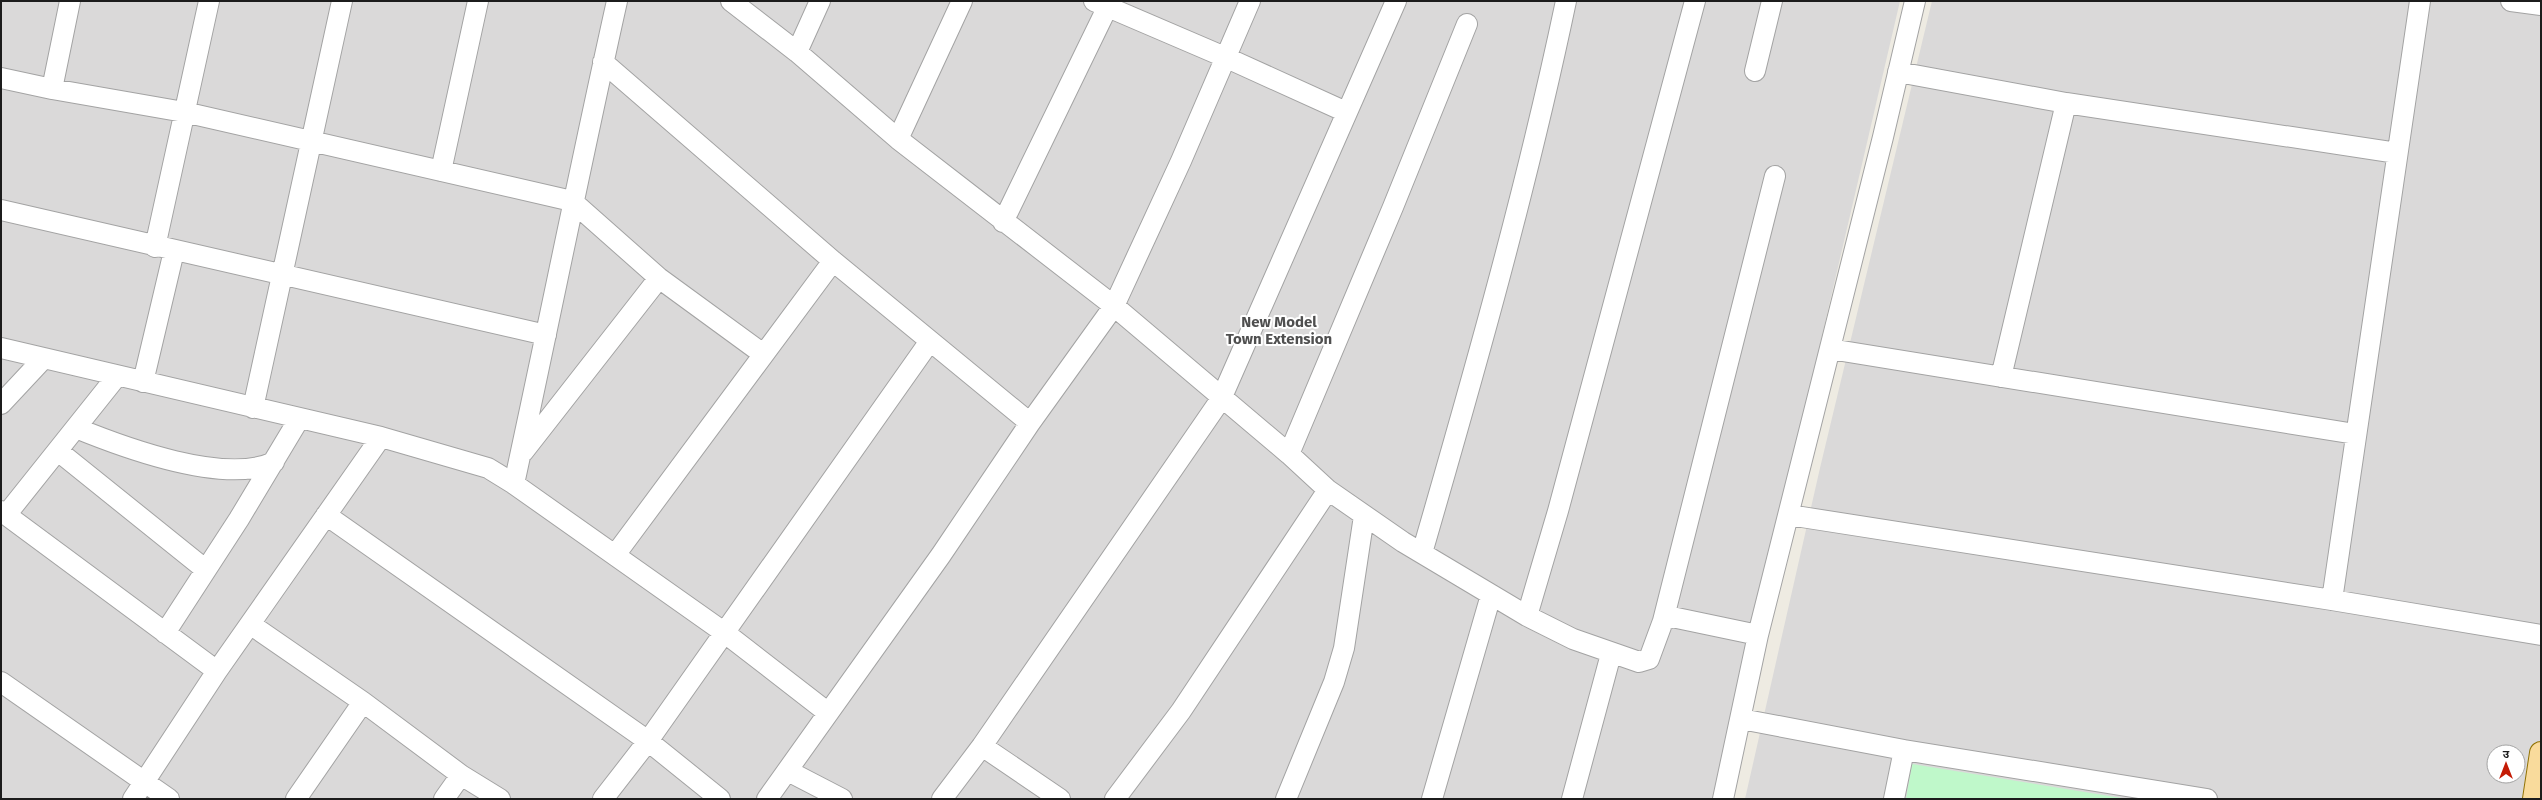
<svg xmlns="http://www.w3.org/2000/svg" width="2542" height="800" font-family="'Fira Sans','Noto Sans Devanagari',sans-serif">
  <rect width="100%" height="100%" fill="#eeebe2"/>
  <!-- residential -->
  <path fill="#dad9d9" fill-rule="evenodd" d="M1 1H1900L1714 799H1Z
    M1932 1H2541V799H1745L1820 468ZM2494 752H2518V776H2494Z"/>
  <!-- park -->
  <path fill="#bff8ca" d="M1912 764 2128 799H1906Z"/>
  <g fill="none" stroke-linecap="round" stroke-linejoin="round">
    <defs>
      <path id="minor" d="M731 1 797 52 898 139 1114 306 1289 454 1328 490 1403 542 1527 616 1573 639 1639 662 1649 659 1663 621 1672 617 1758 635
        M1094 1 1227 58 1346 112
        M2511 1 2541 5
        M797 52 820 1
        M603 62 833 261 1030 423
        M1755 71 1772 1
        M1898 72 2066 103 2397 153
        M1 78 52 89 184 112 572 201 659 278 763 354
        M52 89 70 1
        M898 139 962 1
        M441 171 478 1
        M1 210 546 335
        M1003 222 1107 8
        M155 247 209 1
        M1 348 381 437 488 468 514 484 725 633 827 712
        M1830 349 2355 434
        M2001 377 2066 103
        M143 382 174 251
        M1 404 44 358
        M253 408 342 1
        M76 428C125 448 225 485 274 462
        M58 451 206 570
        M523 452 659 278
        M1289 454 1393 207 1467 24
        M514 484C549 323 581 162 617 1
        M1 511 217 671
        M6 515 117 376
        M326 515 648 741 720 799
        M1789 515 2332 600 2541 635
        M1422 553C1475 370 1527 187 1566 1
        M615 555 833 261
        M2332 600 2420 1
        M1527 616 1558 511 1695 1
        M1663 621 1775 176
        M250 624 363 702 461 775 500 799
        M165 633 239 519 299 419
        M1 682 169 799
        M1741 719 1904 750 2207 799
        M982 746 1060 799
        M788 771 842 799
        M133 799 217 671 381 437
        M296 799 363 702
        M444 799 461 775
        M603 799 648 741 930 341
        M767 799 941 555 1030 423 1114 306 1181 161 1250 1
        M942 799 982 746 1221 399 1396 1
        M1115 799 1181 711 1328 490
        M1286 799 1334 682 1344 648 1364 516
        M1432 799 1491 595
        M1572 799 1611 654
        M1723 799 1758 635 1883 137 1915 1
        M1894 799 1904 750"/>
      <path id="major" d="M2534 799 2541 753"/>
    </defs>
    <!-- minor casing -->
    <use href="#minor" stroke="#a3a3a3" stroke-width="22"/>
    <!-- major casing -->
    <use href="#major" stroke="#917204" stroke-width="24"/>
    <!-- minor -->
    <use href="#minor" stroke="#fff" stroke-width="20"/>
    <!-- major -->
    <use href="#major" stroke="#f9db9c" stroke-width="22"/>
  </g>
  <g text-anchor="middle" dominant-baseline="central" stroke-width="4" stroke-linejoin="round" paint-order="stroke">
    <!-- neighbourhood labels -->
    <g font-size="15" font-weight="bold" fill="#4f4f4f" stroke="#fff">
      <text x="1279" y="322">New Model<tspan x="1279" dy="17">Town Extension</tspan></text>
    </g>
  </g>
  <!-- border -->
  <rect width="2542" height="800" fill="none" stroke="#1c1c1c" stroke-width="4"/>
  <!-- north arrow -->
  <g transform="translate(2506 764)"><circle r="19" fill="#ffffff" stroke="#a4a4a4"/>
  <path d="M0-3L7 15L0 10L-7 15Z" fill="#c41b05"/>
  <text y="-6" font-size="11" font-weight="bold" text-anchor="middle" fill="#1c1c1c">उ</text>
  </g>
</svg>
